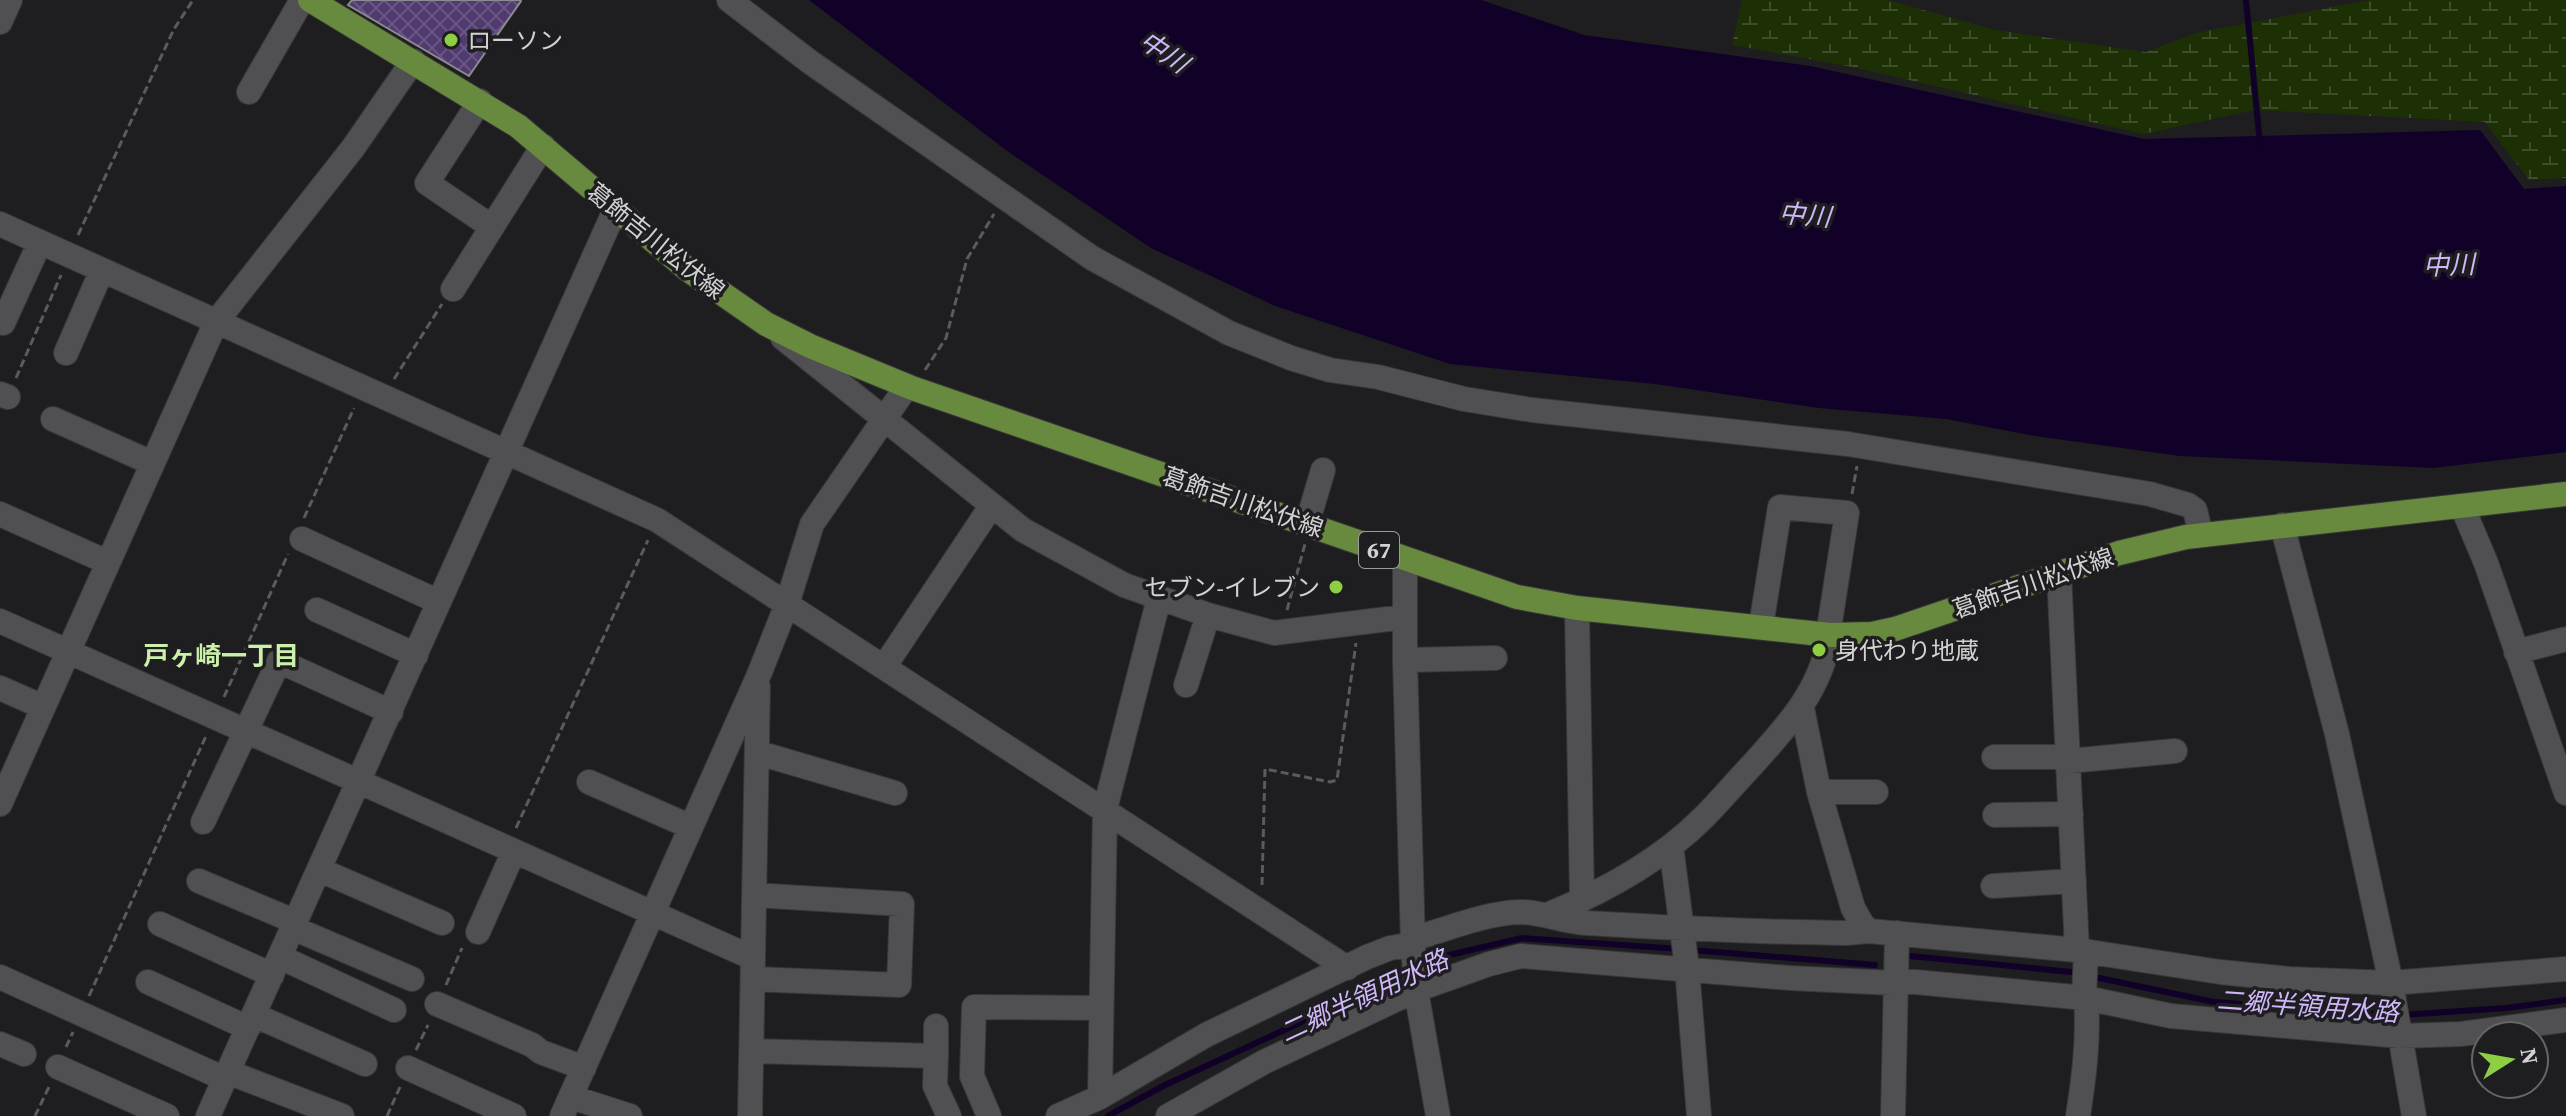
<svg xmlns="http://www.w3.org/2000/svg" width="2566" height="1116" font-family="'Source Serif 4','Noto Sans JP',serif">
  <defs>
    <pattern id="wetland-marsh" width="20" height="14" patternUnits="userSpaceOnUse" patternTransform="scale(2)"><rect width="20" height="14" fill="#1d3005"/><path d="M1 5h8M5 5V1M11 12h8M15 12V8" fill="none" stroke="#3d4d29"/></pattern>
    <pattern id="building-cross-hatch" width="8" height="8" patternUnits="userSpaceOnUse" patternTransform="scale(2)"><rect width="8" height="8" fill="#503a6f"/><path d="M0 0l8 8M0 8l8-8" fill="none" stroke="#685683"/></pattern>
  </defs>
  <rect width="100%" height="100%" fill="#1e1d20"/>
  <!-- wetland -->
  <path fill="url(#wetland-marsh)" d="M1742 0H1888L1995 30 2146 52 2196 33 2369 0H2566V178L2529 180 2485 122 2255 110 2144 134 1853 67 1732 45Z"/>
  <!-- water -->
  <path fill="#110027" d="M809 0H1481L1584 35 1810 66 2144 139 2480 130 2524 189 2566 186V452L2433 468 2180 456 2035 436 1946 419 1819 408 1655 384 1450 364 1275 306 1151 248 1010 153Z"/>
  <g fill="none" stroke-linecap="round" stroke-linejoin="round">
    <!-- stream -->
    <path stroke="#110027" stroke-width="6" d="M2246 0 2260 144
      M1691 950 1875 965
      M1910 956 2071 972
      M1420 967 1445 956 1522 938 1680 949
      M2099 978 2214 1002 2391 1015
      M2402 1015 2506 1008 2566 1000
      M1108 1116 1165 1085 1410 972"/>
  </g>
  <!-- building -->
  <path fill="url(#building-cross-hatch)" stroke="#8c8b8f" stroke-width="2" d="M352 0H520L521 1 469 76 348 5Z"/>
  <g fill="none" stroke-linecap="round" stroke-linejoin="round">
    <defs>
      <path id="minor" d="M729 0 810 62 1092 258 1229 333 1291 358 1330 370 1378 377 1464 399 1532 410 1848 444 2150 494 2188 505 2195 510 2201 535
        M0 22 10 0
        M249 92 302 0
        M480 101 427 183 492 227
        M0 224 657 520 1347 968
        M453 289 543 146
        M0 322 3 323 40 242
        M783 338 1023 530 1124 585 1208 615 1274 633 1404 617
        M66 353 102 270
        M0 394 8 397
        M53 419 152 463
        M2462 506 2486 563 2566 793
        M0 514 107 562
        M1307 524 1323 470
        M2282 525 2337 734 2391 983 2414 1116
        M302 539 439 602
        M1405 559V660L1413 944 1416 990 1438 1116
        M2059 573 2077 950
        M1577 608 1582 900
        M317 610 416 655
        M0 621 753 958
        M1761 626 1780 507 1847 513 1828 635
        M2516 652 2566 639
        M1405 660 1495 658
        M884 667 992 505
        M1186 685 1208 615
        M0 688 43 707
        M1802 708 1819 792 1853 908 1862 924 1869 931 2077 950 2220 972 2289 979 2391 983 2566 969
        M759 753 895 793
        M1994 757H2068
        M2069 761 2175 751
        M589 782 691 827
        M1819 792H1876
        M0 804 216 322 353 148 413 61
        M1995 815 2071 814
        M203 822 279 661 391 712
        M1671 846 1687 968 1699 1116
        M320 870 442 923
        M199 881 296 922
        M1993 886 2074 881
        M1547 915C1603 892 1659 862 1703 818 1720 801 1736 782 1753 764 1789 724 1821 690 1830 635
        M160 924 272 975
        M293 928 412 979
        M478 932 514 851
        M1413 939C1447 929 1485 913 1520 912 1543 912 1564 922 1587 923 1673 928 1759 932 1846 933L1869 931
        M280 957 394 1010
        M0 977 225 1079
        M753 979 899 985 902 904 755 895
        M1894 980 2086 998 2171 1016 2400 1036 2461 1034 2566 1020
        M148 982 248 1028
        M2084 998 2086 951
        M437 1004 532 1045 541 1052 584 1068
        M254 1015 365 1064
        M0 1044 24 1054
        M751 1051 936 1056 935 1086 949 1116
        M936 1056V1026
        M58 1067 167 1116
        M408 1068 514 1116
        M228 1072 342 1116
        M571 1097 630 1116
        M1100 1097 1105 809 1159 598
        M208 1116 615 210
        M562 1116 758 677 787 604 812 524 907 386
        M750 1116 758 687
        M989 1116 972 1076 974 1007 1101 1008
        M1058 1116 1100 1097 1206 1035 1367 957 1390 948 1413 944
        M1168 1116 1264 1062 1416 990 1489 964 1521 956 1790 978 1894 983
        M1893 1116 1897 933
        M2078 1116C2084 1077 2089 1038 2086 998"/>
      <path id="major" d="M310 0 518 126 687 269 766 324 810 346 912 388 1517 597 1577 608 1830 635 1872 634 1895 629 2119 553 2186 537 2566 494"/>
    </defs>
    <!-- minor casing -->
    <use href="#minor" stroke="#383839" stroke-width="26"/>
    <!-- major casing -->
    <use href="#major" stroke="#383839" stroke-width="26"/>
    <!-- path -->
    <path stroke="#5b5a5d" stroke-width="3" stroke-dasharray="8 4" stroke-linecap="butt" d="M78 235 174 29 193 0
      M925 370 946 338 967 259 994 214
      M16 378 61 275
      M394 379 442 304
      M1852 494 1857 466
      M304 518 354 408
      M1287 610 1305 544
      M224 697 288 554
      M516 828 648 540
      M1262 885 1265 769 1330 782 1337 780 1356 643
      M446 985 462 948
      M89 996 206 736
      M66 1047 73 1032
      M416 1050 428 1025
      M35 1116 49 1087
      M387 1116 400 1087"/>
    <!-- minor -->
    <use href="#minor" stroke="#504f52" stroke-width="24"/>
    <!-- major -->
    <use href="#major" stroke="#688a3e" stroke-width="24"/>
  </g>
  <!-- markers -->
  <g fill="#8ece43" stroke="#1e1d20" stroke-width="3">
    <circle cx="451" cy="40" r="8"/>
    <circle cx="1336" cy="587" r="8"/>
    <circle cx="1819" cy="650" r="8"/>
  </g>
  <g text-anchor="middle" dominant-baseline="central" stroke-width="7" stroke-linejoin="round" paint-order="stroke">
    <!-- shield labels -->
    <rect fill="#1e1d20" stroke="#9c9c9d" stroke-width="2" x="1359" y="532" width="40" height="36" rx="6"/>
    <g font-size="22" font-weight="bold" fill="#d2d2d3">
      <text x="1379" y="550">67</text>
    </g>
    <!-- poi labels -->
    <g font-size="24" fill="#d2d2d3" stroke="#1e1d20" text-anchor="start">
      <text x="467" y="40">ローソン</text>
      <text x="1320" y="587" text-anchor="end">セブン-イレブン</text>
      <text x="1835" y="650">身代わり地蔵</text>
    </g>
    <!-- street labels -->
    <g font-size="24" fill="#d2d2d3" stroke="#1e1d20">
      <text transform="translate(656 241) rotate(39)">葛飾吉川松伏線</text>
      <text transform="translate(1243 502) rotate(19)">葛飾吉川松伏線</text>
      <text transform="translate(2033 583) rotate(-19)">葛飾吉川松伏線</text>
    </g>
    <!-- water labels -->
    <g font-size="26" font-style="italic" fill="#cfb7fa" stroke="#1e1d20">
      <text transform="translate(1164 52) rotate(34)">中川</text>
      <text transform="translate(1805 215) rotate(5)">中川</text>
      <text transform="translate(2449 265) rotate(-2)">中川</text>
      <text transform="translate(1364 996) rotate(-25)">二郷半領用水路</text>
      <text transform="translate(2308 1006) rotate(4)">二郷半領用水路</text>
    </g>
    <!-- neighbourhood labels -->
    <g font-size="26" font-weight="bold" fill="#cbf0aa" stroke="#1e1d20">
      <text x="221" y="656">戸ヶ崎一丁目</text>
    </g>
  </g>
  <!-- north arrow -->
  <g transform="translate(2510 1060) rotate(79)"><circle r="38" fill="#1e1d20" stroke="#666568" stroke-width="2"/>
  <path d="M0-6L14 30L0 20L-14 30Z" fill="#8ece43"/>
  <text y="-12" font-size="22" font-weight="bold" text-anchor="middle" fill="#d2d2d3">N</text>
  </g>
</svg>
